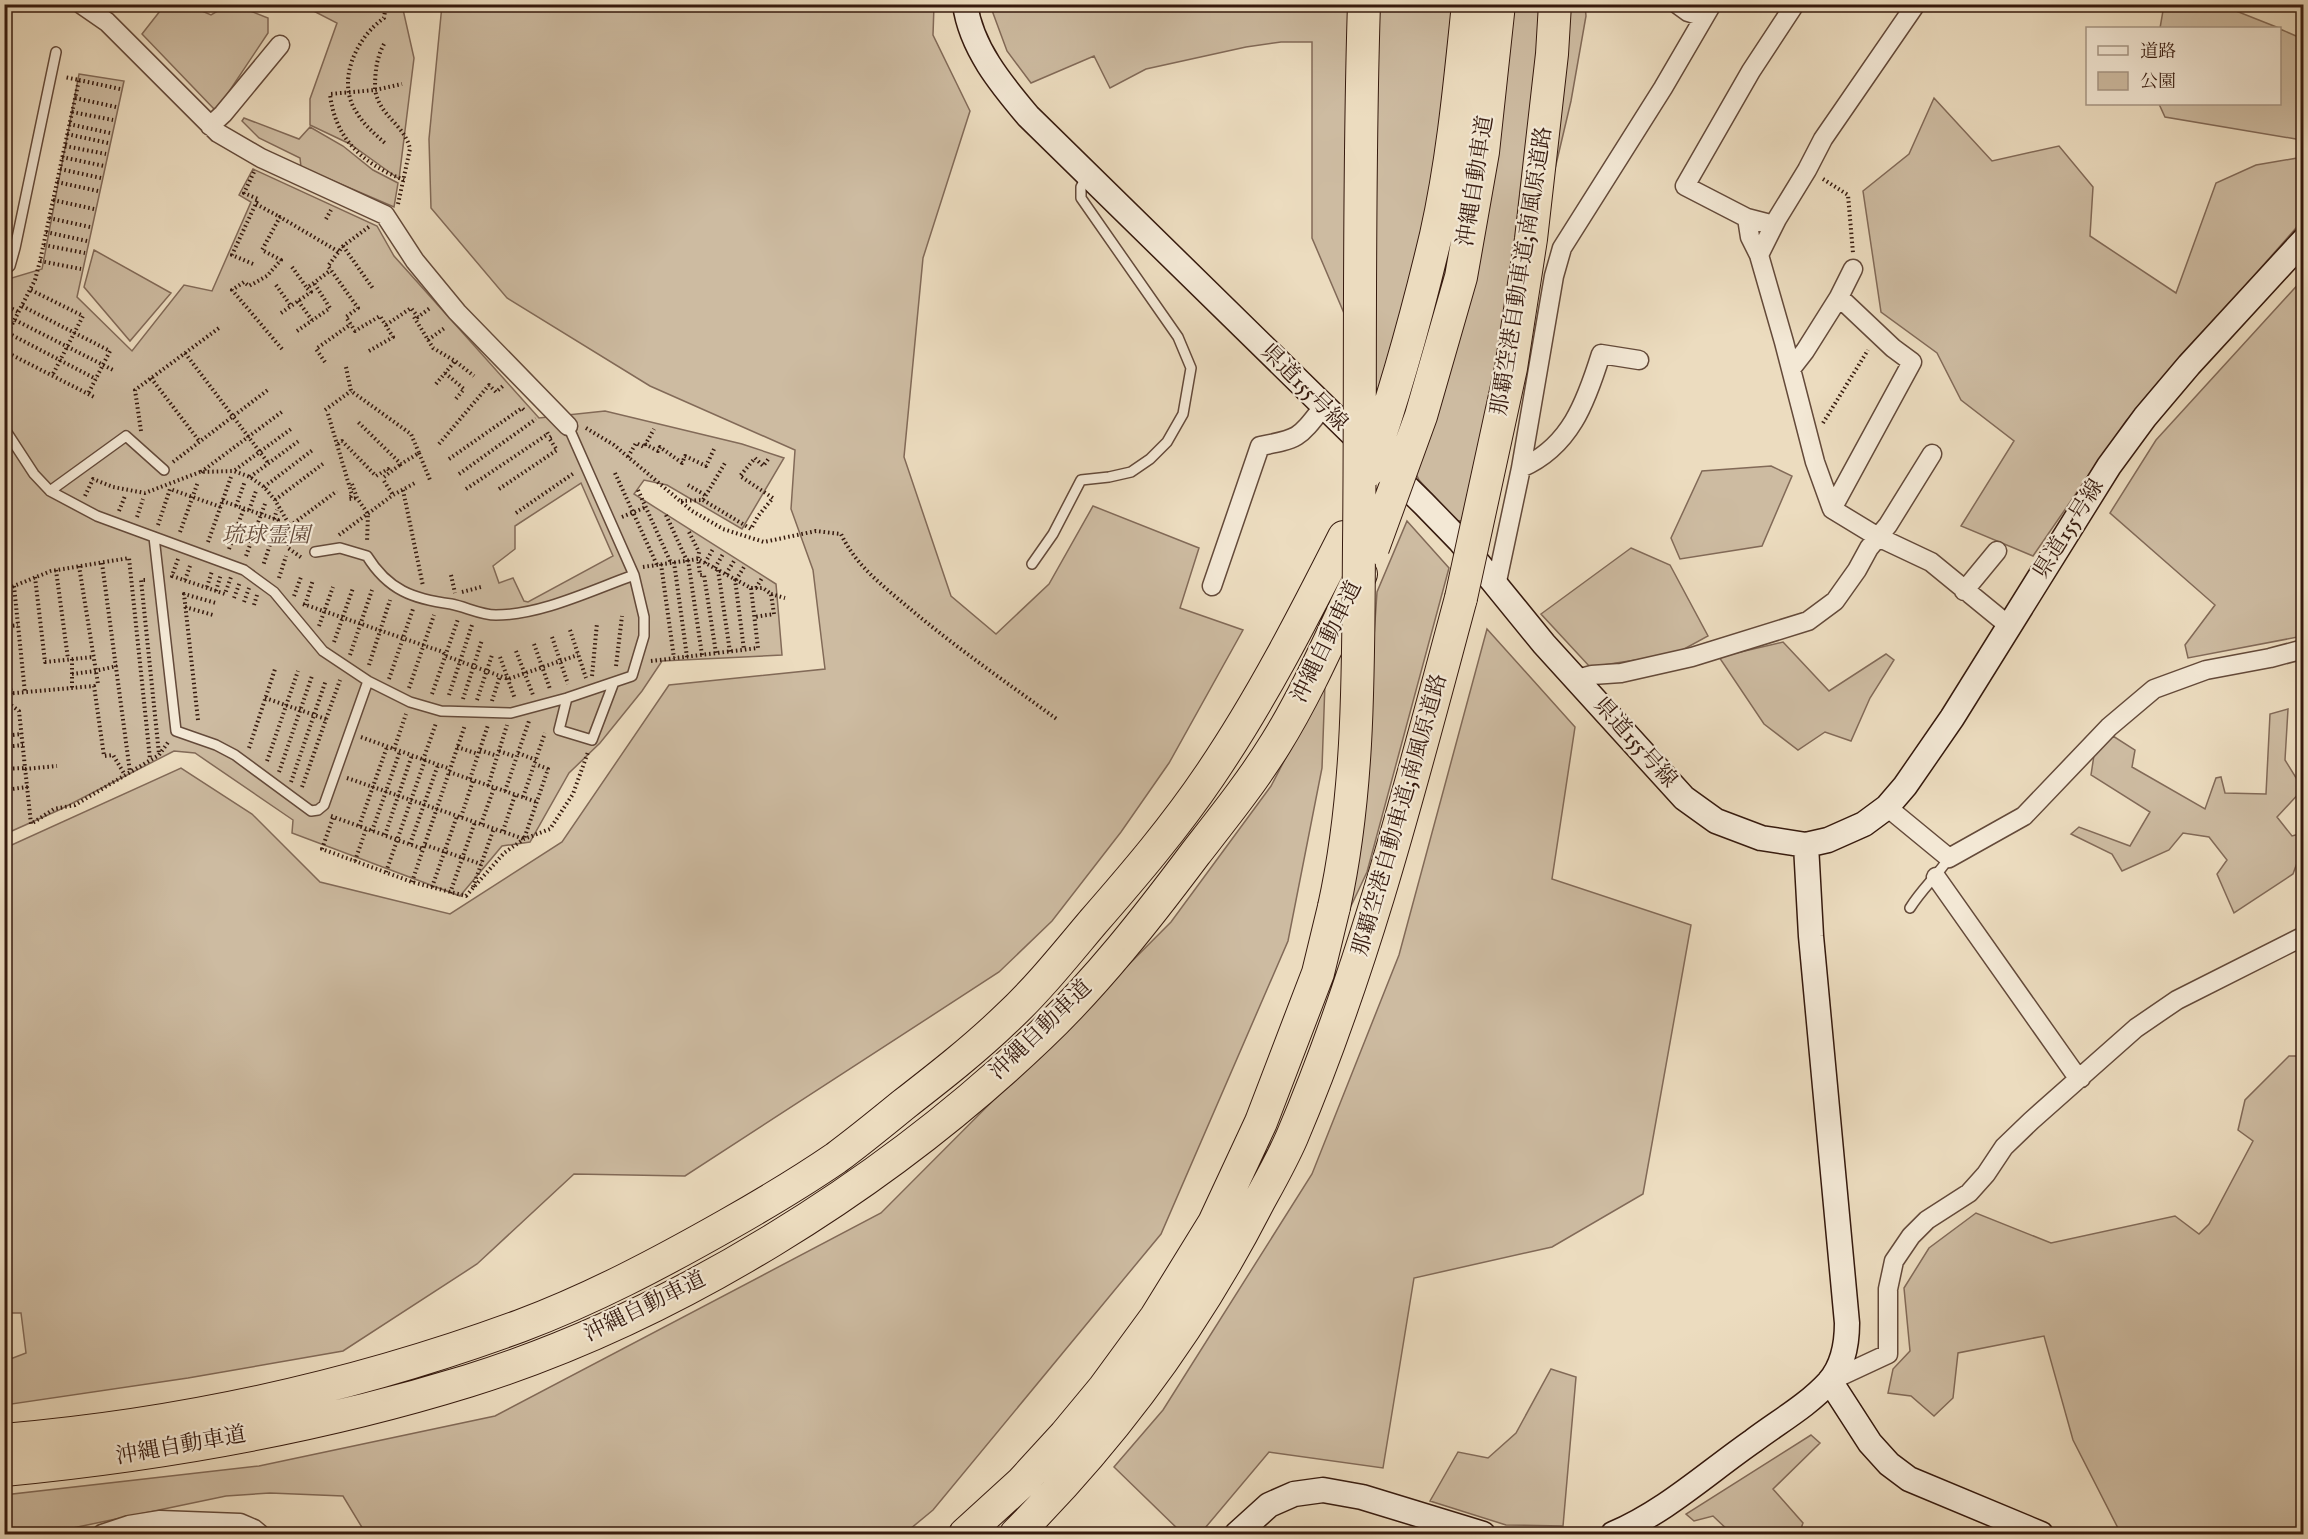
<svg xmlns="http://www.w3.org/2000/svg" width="2308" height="1539" font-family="'IM FELL English','Noto Serif JP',serif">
  <rect width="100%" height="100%" fill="#ecdcbf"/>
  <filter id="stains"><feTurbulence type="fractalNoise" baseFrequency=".00333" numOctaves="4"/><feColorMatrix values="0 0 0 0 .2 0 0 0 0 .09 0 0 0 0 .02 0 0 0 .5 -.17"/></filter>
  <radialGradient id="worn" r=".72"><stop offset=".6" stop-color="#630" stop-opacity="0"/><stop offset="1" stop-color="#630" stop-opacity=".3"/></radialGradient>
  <!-- green -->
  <path fill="#cdbba1" stroke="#826a58" stroke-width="1.5" fill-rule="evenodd" d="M300 4 402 5 414 58 399 179 350 144 310 125V99L337 23Z
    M154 5H188L211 15 228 5H235L268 18V33L216 111 142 34 160 11Z
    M442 5H934L933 35 970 111 923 258 904 457 951 596 996 634 1049 584 1093 506 1199 548 1180 608 1243 630 1169 763 1121 832 1052 921 999 972 685 1176 574 1174 477 1264 343 1351 188 1378 5 1405V1361L26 1353 21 1313H4L5 848 181 768 252 814 320 882 450 914 562 842 669 685 825 669 813 570 791 509 795 450 650 386 507 298 431 208 429 139Z
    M990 5H1585L1586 16 1571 101 1546 207 1492 519 1456 521 1419 480 1372 379 1312 238V42H1281L1246 47 1146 69 1110 88 1094 56 1031 83 1007 51Z
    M2164 5H2221L2279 28H2160Z
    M2280 29 2303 39 2302 140 2165 117 2159 104H2280Z
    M79 74 124 81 77 297 132 351 184 285 212 291 251 202 239 195 253 169 377 226 394 256 539 418 605 411 742 444 784 458 742 529 667 485 644 480 634 494 776 584 782 655 662 661 642 691 600 743 569 773 530 842 502 846 460 896 292 833 293 820 195 753 174 751 59 810 5 834V280L42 269ZM581 483 613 556 528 602 524 601 513 578 499 583 493 566 515 549V526Z
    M1934 98 1992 161 2059 146 2093 187 2090 236 2176 293 2216 183 2256 165 2303 157V220L2126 421 2033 556 1961 526 2014 441 1961 400 1937 353 1881 312 1863 191 1909 154Z
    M244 118 299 139 310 127 343 146 373 170 398 183 394 207 301 167 300 158 259 138 242 121Z
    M94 250 171 293 130 341 84 287Z
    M2303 279V636L2188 658 2185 645 2215 605 2110 513 2156 440Z
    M1771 466 1792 476 1762 546 1680 559 1671 538 1702 471Z
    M1407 521 1449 568 1367 872 1344 921 1366 756 1377 592Z
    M1631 548 1670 565 1708 636 1675 654 1590 667 1541 614Z
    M1487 629 1575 727 1552 879 1691 925 1643 1194 1552 1247 1414 1278 1383 1468 1269 1452 1200 1534H1183L1114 1467 1163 1410 1312 1174 1399 955Z
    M1783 642 1829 691 1886 654 1894 660 1870 698 1851 741 1825 732 1798 750 1764 724 1719 657Z
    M1325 683 1322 768 1288 941 1161 1234 933 1510 904 1534H366L343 1496 270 1493 226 1496 44 1534H5L4 1495 259 1466 495 1416 881 1213 1171 922 1271 786Z
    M2288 709 2285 760 2303 789 2277 817 2292 836 2303 833V859L2297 863 2293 874 2234 913 2217 874 2227 860 2209 837 2183 833 2169 850 2122 871 2112 854 2071 834 2079 827 2130 846 2150 812 2091 775 2094 755 2113 736 2135 750 2132 767 2205 809 2216 778 2221 777 2225 793 2266 794 2270 714Z
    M2289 1056H2304L2303 1534H2121L2073 1440 2044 1336 1958 1353 1953 1398 1934 1416 1911 1396 1888 1393 1893 1369 1910 1351 1904 1288 1929 1248 1976 1213 2051 1243 2175 1216 2199 1234 2209 1224 2253 1141 2238 1130 2245 1100Z
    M1551 1369 1576 1377 1563 1526 1506 1525 1430 1501 1458 1452 1488 1458 1516 1433Z
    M1811 1435 1820 1443 1773 1489 1803 1523 1799 1534H1777L1775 1531 1767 1534H1732L1713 1516 1694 1521 1686 1514Z"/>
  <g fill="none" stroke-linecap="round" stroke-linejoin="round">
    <defs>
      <path id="lane" d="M4 271 10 266 15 248 56 52
        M4 428 34 474 50 491 97 516 244 570 274 592 323 651 368 681 410 702 441 711 511 713 567 698 632 676 644 636V617L634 575 568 426
        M50 491 126 436 164 470
        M154 537 176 731 216 745 235 755 311 811 318 810 324 805 368 681
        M315 552 340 548 367 556C388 590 413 599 451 604 466 607 481 615 496 615 541 615 592 590 634 575
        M1032 564 1053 534 1081 480 1109 477 1131 472 1150 459 1167 442 1183 414 1191 368 1178 337 1081 198V187L1086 177
        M567 698 559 730 592 740 614 682
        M1910 908C1921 890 1937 876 1949 858"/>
      <path id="street" d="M81 4 107 22 218 133 261 158 385 215 415 261 457 312 568 426
        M1677 4 1688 12 1704 17
        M210 126 223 114 280 45
        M1747 218 1750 237 1759 255 1784 342 1815 462 1832 509 1878 537 1931 562 2008 625
        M1774 225 1747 218 1685 186 1751 71 1795 4
        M1759 255 1777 219 1807 170 1823 139 1916 4
        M1839 297 1853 269
        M1791 369 1805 351 1839 297 1893 348 1912 362 1832 509
        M1521 468C1570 447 1586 402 1601 354L1639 360
        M1212 586 1260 446C1299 439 1299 438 1323 407
        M1496 586 1521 468 1554 276 1562 248 1663 88 1712 4
        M1964 591 1997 551
        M1577 679 1592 675 1621 673 1692 657 1808 621 1835 601 1857 570 1869 548 1888 525 1932 454
        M1887 807 1949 858 2024 816 2109 727 2154 689 2206 670 2270 658 2304 649
        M1936 877 2073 1071 2081 1078
        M1830 1381 1888 1354V1289L1894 1261 1911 1236 1927 1220 1969 1193 1986 1174 2004 1147 2031 1121 2136 1028 2177 1000 2304 936
        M102 1534 129 1525 160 1520 240 1523 254 1529 260 1534"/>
      <path id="secondary" d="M965 4C971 48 1001 84 1028 116L1424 504 1460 541 1544 644 1684 798 1716 821 1761 838 1806 845 1828 840 1864 824 1887 807 1905 786 1952 718 2109 466 2145 417 2189 365 2304 240
        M1830 1381 1870 1443 1889 1464 1909 1479 2041 1534
        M1237 1534 1269 1505 1294 1494 1323 1490 1362 1497 1483 1534
        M1613 1534C1665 1512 1707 1473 1753 1441 1778 1422 1807 1406 1829 1382 1843 1366 1847 1343 1847 1323L1811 936 1806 845"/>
      <path id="highway" d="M4 1440C180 1425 354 1387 520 1326 592 1299 660 1263 727 1225 764 1204 801 1182 836 1158 859 1141 881 1123 903 1105 939 1077 975 1049 1008 1017 1039 988 1066 954 1093 922 1134 875 1175 827 1210 775 1261 700 1303 618 1344 537
        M4 1470C160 1455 319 1427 468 1381 673 1317 884 1185 1039 1037 1097 982 1147 918 1195 854 1223 818 1252 782 1276 743 1309 690 1334 630 1361 574
        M965 1534 1022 1482 1065 1435 1104 1388 1156 1317 1214 1223 1261 1122 1318 973 1334 907
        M1016 1534C1114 1436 1195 1326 1258 1203 1270 1181 1282 1160 1292 1137 1366 963 1412 780 1461 598"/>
    </defs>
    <!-- lane casing -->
    <use href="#lane" stroke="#644a3a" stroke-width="12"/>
    <!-- street casing -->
    <use href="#street" stroke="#644a3a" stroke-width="21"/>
    <!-- secondary casing -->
    <use href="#secondary" stroke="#361a0e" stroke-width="27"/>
    <!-- highway casing -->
    <use href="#highway" stroke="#361a0e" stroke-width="34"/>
    <!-- path -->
    <path stroke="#361a0e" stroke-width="4" stroke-dasharray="1.5 3" stroke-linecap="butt" d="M386 4 384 18C357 37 335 81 357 113 364 125 375 134 386 144
      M384 44C376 59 375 73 375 90L330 94C335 139 363 164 404 180
      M79 80 120 89
      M75 98 116 107
      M72 112 113 120
      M69 124 110 133
      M67 134 108 143
      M65 146 106 154
      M62 157 104 166
      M60 169 101 178
      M1823 179 1848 195 1853 253
      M57 182 98 191
      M53 200 94 209
      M256 204 280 217
      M398 204 410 149C405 125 380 117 375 90L402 84
      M49 218 90 227
      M326 219 331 210
      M46 232 87 241
      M44 245 85 253
      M343 246 374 290
      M40 261 81 269
      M253 264 232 255 258 199 244 193 254 172
      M292 267 307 288
      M276 285 291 306
      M31 290 83 316 52 376
      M298 301 312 320
      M4 305 19 312
      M22 306 110 351 88 394
      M281 313 311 292 307 288 331 270
      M414 317 433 348 455 361 474 376
      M4 319 13 323
      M15 320 113 370
      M386 325 411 308 418 317 430 308
      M297 331 330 308 314 283
      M8 333 96 379
      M4 340 35 280 40 261 79 80 64 77
      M428 340 446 327
      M282 349 232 290 244 282 249 286 267 276 281 260 262 250 280 217 339 252
      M4 351 96 398
      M369 351 393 337 380 316 355 331 346 317 358 308 328 266 343 246 370 226
      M185 353 269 464
      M325 362 316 349 351 324
      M346 367 351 391 411 434 419 453 401 464 357 421
      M445 373 464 389 455 400
      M151 378 200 442
      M436 384 455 361
      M325 410 351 391
      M328 414 352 495 349 499 357 498
      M1823 423 1868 350
      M586 428 614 445 692 511 723 529 764 542 816 531 841 534C857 568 887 589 915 613 961 651 1010 685 1058 720
      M141 431 135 390 219 328
      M338 444 342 441 376 476 388 469 390 472
      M439 444 489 385 496 392 504 385
      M645 444 658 451 660 447 682 463 685 456 706 466 715 447
      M419 453 430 480
      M628 457 636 443 644 447 654 429
      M449 459 522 408 524 410
      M173 462 269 389
      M235 470 291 429
      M201 472 283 411
      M615 473 657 565
      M459 474 536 419
      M250 477 300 440
      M384 477 401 464
      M384 481 393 495
      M352 484 357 498 368 514 367 542
      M688 485 705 495
      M264 487 314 449
      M466 489 548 434 547 432
      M499 489 557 450 549 438 552 436
      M403 490 423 586
      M638 490 671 563
      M85 496 93 479 113 487 145 493 200 472 234 471 250 477 264 487 275 500 290 526 288 548 302 558
      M275 500 324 463
      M703 500 751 529 758 516 773 498 740 476 755 458 763 466 770 457
      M222 501 278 520 263 566
      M681 501 703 500 725 463
      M236 506 245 481
      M249 510 256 491
      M119 511 125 496
      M516 513 574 473
      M666 515 687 561
      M137 517 143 499
      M622 517 646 507
      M274 519 277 510
      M158 525 170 489 221 507
      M290 526 337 491
      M180 532 198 482
      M689 532 699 552 698 559 751 588H763L771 594 774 614 754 617
      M339 535 393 495 415 483
      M208 542 231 477
      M229 549 244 508
      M246 556 266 501
      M178 559 172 576 225 594 231 577
      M688 560 702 655
      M674 562 687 657
      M102 563 130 772
      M705 563 713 549
      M661 564 674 658
      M79 566 98 684
      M643 567 698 559 700 575H704L716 653
      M715 568 723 554
      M56 570 68 659
      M718 570 730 652
      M726 574 734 561
      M451 575 455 593
      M35 577 45 662 93 657
      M279 578 286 556
      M735 579 744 650
      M145 580H141L159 754
      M185 580 191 563
      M736 580 744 567
      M14 586 25 693
      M207 587 212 571
      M756 588 762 578
      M4 590 51 571 129 558 150 759
      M216 591 221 574
      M462 592 481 587
      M771 594 785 598
      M294 596 301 577
      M234 598 240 582
      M244 602 249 588
      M303 604 443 652 446 656 508 679 578 655
      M254 605 257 595
      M305 605 313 580
      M185 607 213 615
      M319 626 333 587
      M4 627 18 625
      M570 630 586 678
      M4 635 11 694
      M552 637 568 684
      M334 642 353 588
      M534 644 550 689
      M516 651 533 695
      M350 655 372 590
      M500 657 515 699
      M72 659V688
      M651 661 758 648 751 588
      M369 665 390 600
      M616 666 622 616
      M72 674 95 671 117 666
      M592 676 597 623
      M389 679 413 609
      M409 688 434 615
      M4 694 94 686 104 756 113 755 125 775
      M432 694 458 619
      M449 695 472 625
      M265 698 326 719
      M463 699 482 640
      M4 700 19 711 31 824 54 809 75 805 159 755 169 741
      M477 700 492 655
      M492 701 500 676
      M198 720 184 594 216 603
      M4 736 22 734
      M361 737 450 769
      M4 747 23 745
      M457 747 478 754
      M249 748 275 669
      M394 749 406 714
      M480 750 497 756
      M499 751 516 757
      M518 753 536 760
      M423 760 436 723
      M267 761 298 671
      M4 769 25 768
      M25 769 57 766
      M279 772 312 676
      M449 772 537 802
      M347 778 524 839 548 769 535 764
      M470 779 488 725
      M291 782 326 680
      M488 786 507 725
      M302 787 340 680
      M4 790 28 787
      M505 791 529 721
      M523 797 545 733
      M331 816 423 849
      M461 817 473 781
      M333 818 322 849 412 882 466 896 504 853 524 839 550 829 573 794 588 752
      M481 824 494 788
      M359 826 387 747
      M372 831 400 751
      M503 831 515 795
      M385 835 412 755
      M410 844 438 765
      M425 845 481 864
      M355 861 366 829
      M386 872 425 760
      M412 882 465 725
      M432 887 457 816
      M473 887 494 828
      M450 893 475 822"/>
    <!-- lane -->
    <use href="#lane" stroke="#f3e8d5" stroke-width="9"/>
    <!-- street -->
    <use href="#street" stroke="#f3e8d5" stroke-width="18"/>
    <!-- secondary -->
    <use href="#secondary" stroke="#f3e8d5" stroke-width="24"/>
    <!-- highway -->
    <use href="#highway" stroke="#ecdcbf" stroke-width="32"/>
    <defs>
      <path id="highway-bridge" d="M1368 471C1395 394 1417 315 1436 235 1453 159 1460 81 1468 4
        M1373 548 1421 416 1461 277 1483 152 1499 4
        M1461 598 1511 368 1531 239 1552 54 1555 4
        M1334 907C1360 789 1358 666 1359 545 1361 365 1358 185 1364 4"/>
    </defs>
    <!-- highway-bridge casing -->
    <use href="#highway-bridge" stroke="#361a0e" stroke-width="34" stroke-linecap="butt"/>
    <!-- highway-bridge -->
    <use href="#highway-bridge" stroke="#ecdcbf" stroke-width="32"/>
  </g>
  <g text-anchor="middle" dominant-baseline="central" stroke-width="4.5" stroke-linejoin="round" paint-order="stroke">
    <!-- street labels -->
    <g font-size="22" fill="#361a0e" stroke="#f3e8d5">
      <text transform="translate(1476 181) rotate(-81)">沖縄自動車道</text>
      <text transform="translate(1522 271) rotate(-81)">那覇空港自動車道;南風原道路</text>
      <text transform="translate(1304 388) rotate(45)">県道155号線</text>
      <text transform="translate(2069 529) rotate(-58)">県道155号線</text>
      <text transform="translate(1327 642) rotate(-64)">沖縄自動車道</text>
      <text transform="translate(1635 743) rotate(48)">県道155号線</text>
      <text transform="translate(1400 815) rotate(-74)">那覇空港自動車道;南風原道路</text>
      <text transform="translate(1041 1030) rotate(-44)">沖縄自動車道</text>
      <text transform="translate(645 1307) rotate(-26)">沖縄自動車道</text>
      <text transform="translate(181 1446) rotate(-10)">沖縄自動車道</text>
    </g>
    <!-- park labels -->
    <g font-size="22" font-style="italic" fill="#634a3a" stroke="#f3e8d5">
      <text x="266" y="536">琉球霊園</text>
    </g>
  </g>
  <!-- margin -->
  <rect width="2308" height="1539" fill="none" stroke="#ecdcbf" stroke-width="24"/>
  <rect x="6" y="6" width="2296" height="1527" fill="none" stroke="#361a0e" stroke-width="3"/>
  <rect x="12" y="12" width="2284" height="1515" fill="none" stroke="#361a0e" stroke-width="1.5"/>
  <!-- legend -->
  <rect x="2086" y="27" width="195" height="78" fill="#f3e8d5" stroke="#a79685" stroke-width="1.5"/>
  <rect x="2098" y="46" width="30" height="9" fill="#f3e8d5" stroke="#a79685" stroke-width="1.5"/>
  <text x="2140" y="57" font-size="18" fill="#361a0e">道路</text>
  <rect x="2098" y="72" width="30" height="18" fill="#cdbba1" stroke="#a79685" stroke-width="1.5"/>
  <text x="2140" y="87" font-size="18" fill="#361a0e">公園</text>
  <rect width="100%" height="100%" filter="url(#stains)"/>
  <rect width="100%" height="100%" fill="url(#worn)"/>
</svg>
